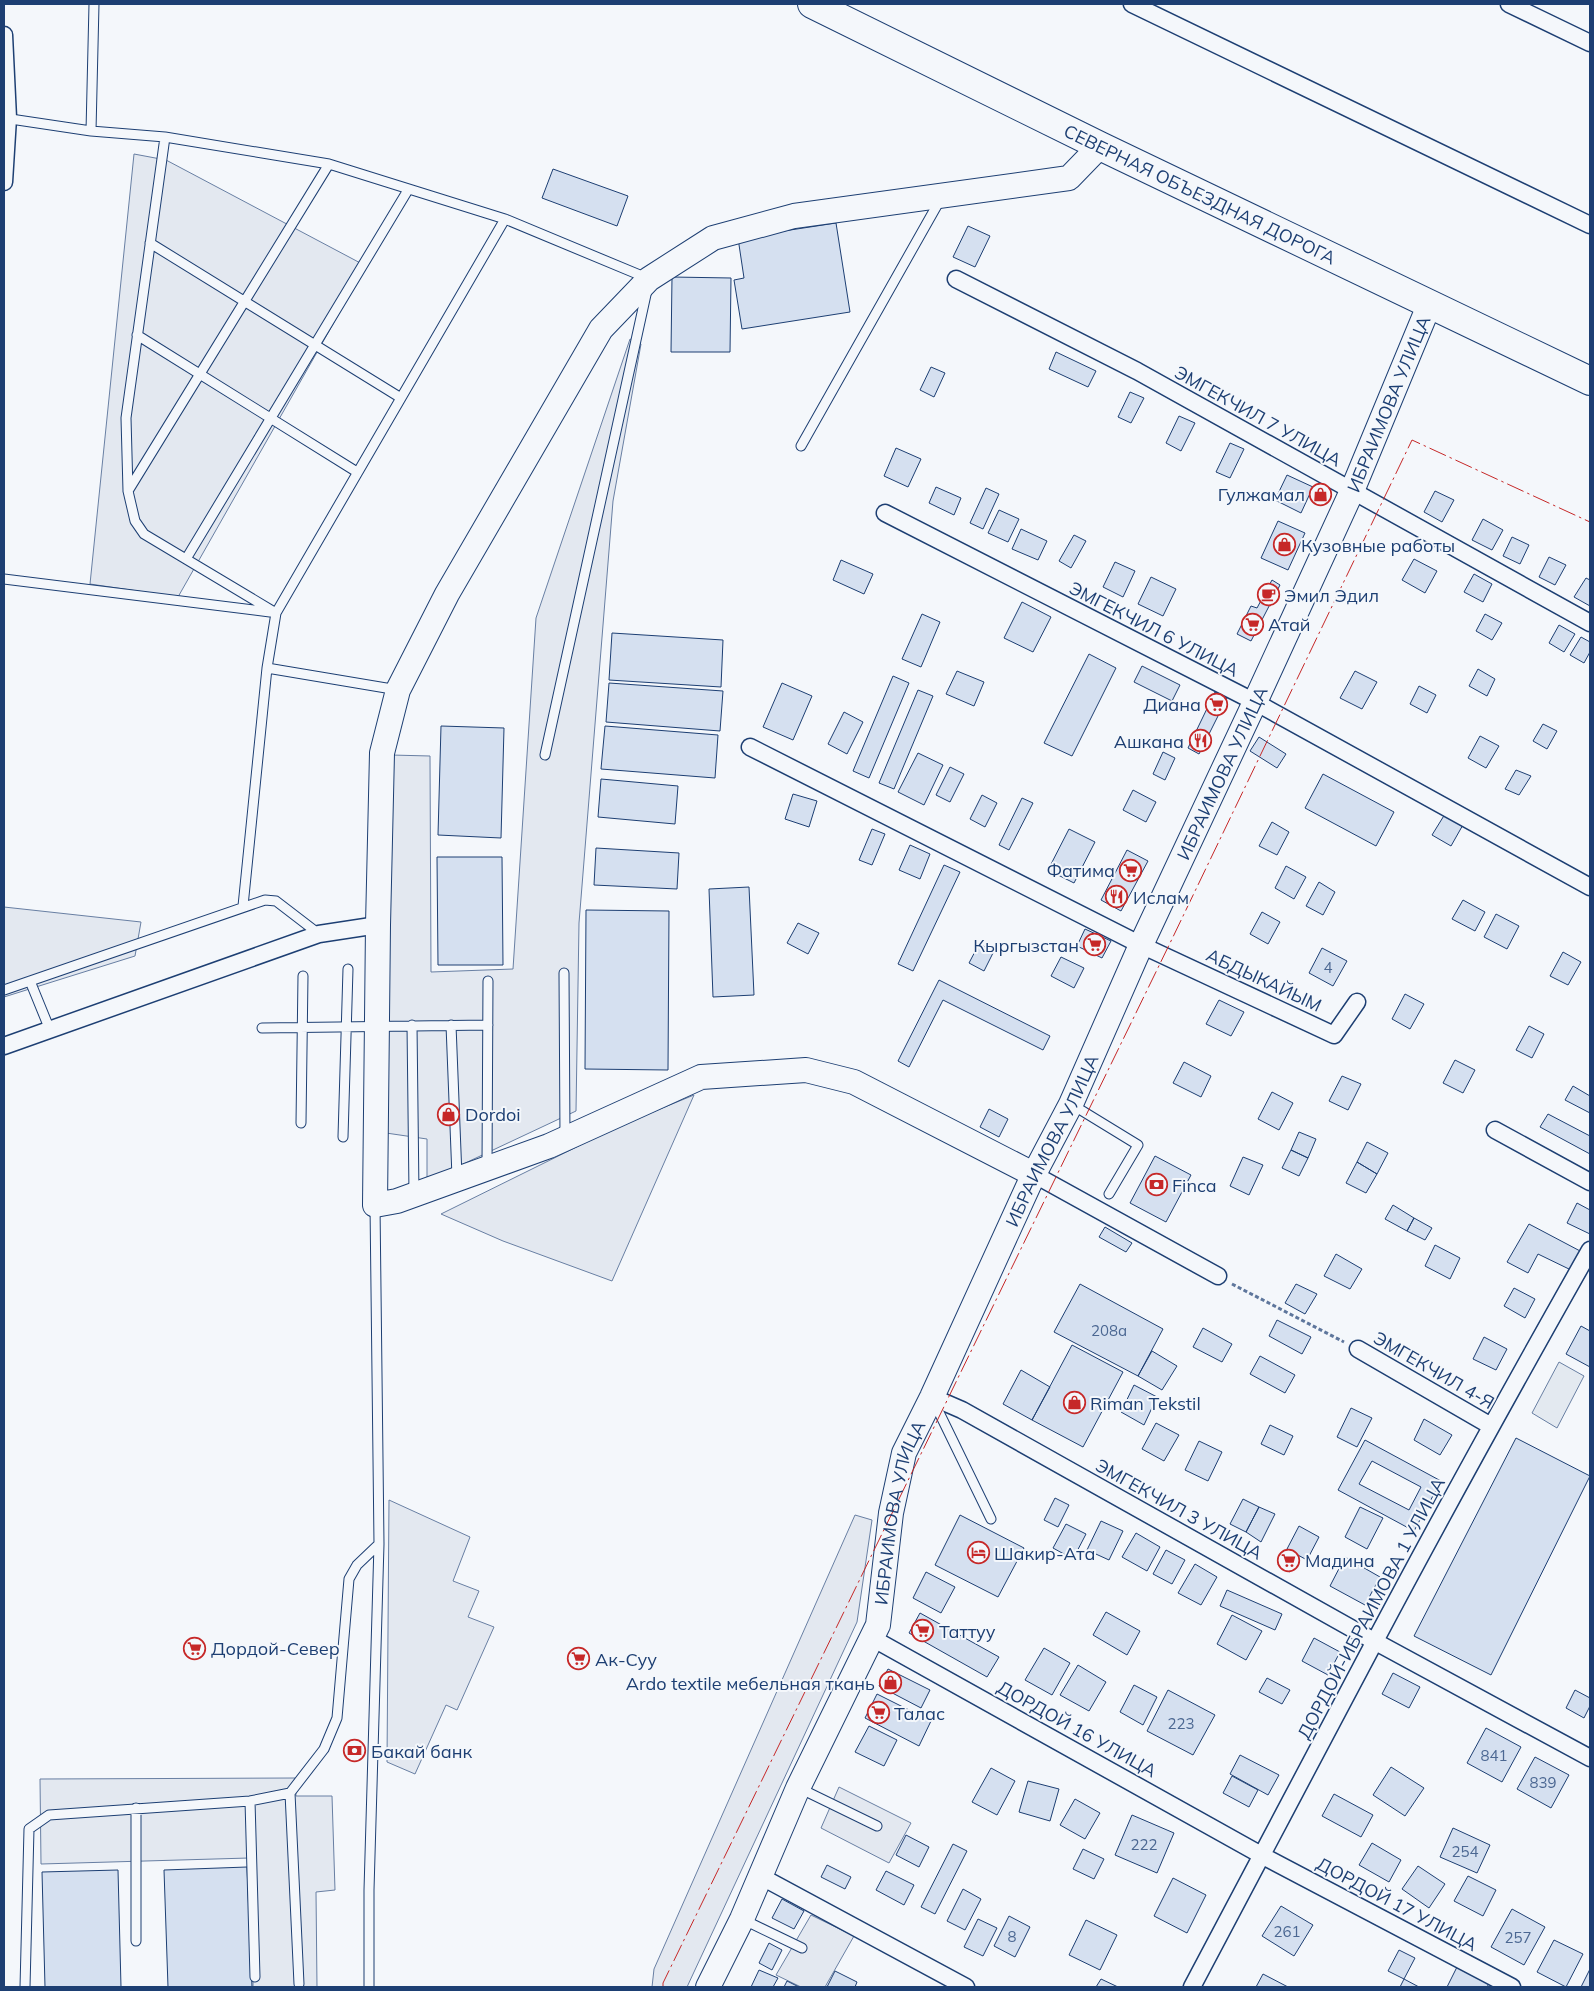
<svg xmlns="http://www.w3.org/2000/svg" width="1594" height="1991" font-family="Mulish,sans-serif">
  <rect width="100%" height="100%" fill="#f4f7fb"/>
  <!-- green -->
  <path fill="#e3e9f0" stroke="#687fa3" d="M1559 1362 1584 1376 1557 1428 1532 1413Z"/>
  <!-- parking -->
  <path fill="#e3e8f0" stroke="#687fa3" d="M134 154 166 160 366 266 178 597 90 584Z
    M630 339 641 344 613 501 579 923 576 1111 427 1181V1139L386 1133 391 755 430 756 431 972 513 969 536 618Z
    M4 907 141 922 135 956 4 997Z
    M694 1095 612 1281 503 1241 441 1214 621 1125Z
    M389 1500 470 1537 453 1581 479 1591 468 1617 494 1627 457 1710 446 1705 415 1774 387 1762Z
    M855 1515 872 1520 857 1622 687 1987H652L654 1969Z
    M295 1778 296 1796H332L335 1890 316 1892 317 1987H253V1942L249 1858 41 1864 40 1779Z
    M839 1787 911 1823 889 1863 821 1828Z
    M811 1915 854 1936 825 1987H801L776 1975Z"/>
  <!-- building -->
  <path fill="#d5e0f0" stroke="#1d3f73" fill-rule="evenodd" d="M553 169 628 196 617 226 542 198Z
    M836 223 850 312 742 329 734 280 744 278 738 238Z
    M968 226 990 236 975 267 953 257Z
    M672 277 731 278 730 352H671Z
    M1056 352 1096 371 1088 387 1049 369Z
    M931 367 945 373 934 397 920 390Z
    M1130 392 1144 398 1131 423 1118 417Z
    M1179 416 1195 423 1181 451 1166 443Z
    M1230 443 1244 449 1230 478 1216 472Z
    M896 448 921 459 908 487 884 476Z
    M1287 475 1313 487 1301 513 1275 500Z
    M936 487 961 498 954 515 929 503Z
    M986 488 999 494 983 529 970 523Z
    M1435 491 1454 500 1442 522 1424 512Z
    M999 510 1019 519 1008 542 988 533Z
    M1483 519 1503 530 1492 550 1472 540Z
    M1278 521 1305 533 1288 570 1261 558Z
    M1021 529 1047 541 1038 560 1012 549Z
    M1074 535 1086 541 1071 568 1059 561Z
    M1512 537 1529 545 1520 564 1503 556Z
    M1549 557 1566 565 1555 585 1539 577Z
    M1414 559 1437 571 1425 593 1402 580Z
    M841 560 873 574 864 594 833 580Z
    M1115 562 1135 571 1123 597 1103 587Z
    M1474 574 1492 584 1483 602 1464 592Z
    M1151 577 1176 589 1163 616 1138 604Z
    M1586 578 1590 580V606L1574 597Z
    M1272 580 1280 585 1251 641 1237 634 1251 606 1257 608Z
    M1022 602 1051 617 1033 652 1004 638Z
    M922 614 940 622 921 667 902 659Z
    M1485 614 1502 623 1492 640 1476 631Z
    M1559 625 1575 634 1564 652 1549 643Z
    M612 633 723 640 721 687 609 680Z
    M1581 637 1590 642V652L1584 663 1570 655Z
    M1089 654 1116 668 1072 756 1044 743Z
    M1142 666 1180 685 1172 701 1134 682Z
    M1478 669 1495 679 1487 696 1469 686Z
    M957 671 984 682 974 706 946 694Z
    M1355 671 1377 682 1362 709 1340 698Z
    M893 676 909 683 869 778 853 771Z
    M609 683 723 691 720 731 606 722Z
    M782 683 812 696 793 740 763 727Z
    M1419 686 1436 695 1427 713 1410 704Z
    M918 690 933 696 894 789 879 783Z
    M1215 692 1227 698 1199 754 1188 748Z
    M844 712 863 722 847 754 828 744Z
    M1543 724 1557 731 1547 749 1533 741Z
    M441 726 504 728 501 838 438 835Z
    M605 726 718 735 715 778 601 769Z
    M1480 736 1499 746 1486 768 1468 758Z
    M1259 737 1286 754 1277 768 1250 751Z
    M1163 752 1175 758 1165 780 1153 774Z
    M918 753 943 765 924 805 898 792Z
    M950 767 964 774 950 802 936 795Z
    M1516 770 1531 776 1519 795 1505 789Z
    M1323 774 1394 812 1376 846 1305 808Z
    M601 779 678 786 675 824 598 817Z
    M1133 790 1156 802 1146 822 1123 810Z
    M793 794 817 801 809 827 785 819Z
    M982 795 997 803 985 827 970 819Z
    M1022 798 1033 803 1009 850 999 845Z
    M1445 814 1464 823 1451 846 1432 835Z
    M1272 822 1289 832 1277 855 1259 846Z
    M872 829 885 834 872 865 859 860Z
    M1069 829 1095 842 1074 883 1048 870Z
    M910 845 930 854 920 879 899 870Z
    M596 848 679 853 677 889 594 885Z
    M1127 850 1148 861 1121 911 1101 900Z
    M437 857H502L503 965H438Z
    M944 865 960 872 913 971 898 964Z
    M1286 866 1306 877 1294 899 1275 888Z
    M1319 882 1335 892 1323 915 1306 906Z
    M749 887 754 995 713 997 709 889Z
    M1463 900 1485 912 1475 931 1452 919Z
    M586 910 669 911 668 1070 585 1069Z
    M1262 912 1280 922 1268 944 1250 934Z
    M1496 914 1519 926 1507 949 1484 937Z
    M798 923 819 933 808 954 787 943Z
    M1085 929 1111 941 1102 958 1077 946Z
    M979 944 994 951 984 971 969 963Z
    M1322 948 1347 961 1333 986 1309 973Z
    M1563 952 1581 962 1568 985 1550 976Z
    M1061 957 1084 968 1074 988 1051 976Z
    M939 980 1050 1036 1043 1050 943 1000 909 1067 898 1061Z
    M1405 994 1424 1004 1410 1029 1392 1019Z
    M1219 1000 1244 1012 1231 1036 1206 1024Z
    M1529 1026 1544 1034 1532 1058 1516 1050Z
    M1455 1060 1475 1070 1463 1093 1443 1083Z
    M1184 1062 1211 1076 1201 1097 1173 1083Z
    M1342 1076 1361 1084 1348 1110 1329 1101Z
    M1573 1086 1590 1096V1113L1565 1100Z
    M1272 1092 1293 1103 1279 1130 1258 1119Z
    M989 1109 1008 1119 999 1137 980 1127Z
    M1548 1114 1590 1136V1154L1540 1127Z
    M1299 1132 1316 1139 1308 1158 1291 1150Z
    M1367 1142 1388 1153 1377 1174 1357 1162Z
    M1291 1150 1308 1158 1299 1176 1282 1168Z
    M1155 1156 1191 1175 1166 1222 1130 1203Z
    M1243 1157 1263 1165 1249 1195 1230 1186Z
    M1357 1162 1377 1174 1366 1193 1346 1183Z
    M1577 1203 1590 1210V1234L1567 1223Z
    M1393 1205 1414 1218 1407 1231 1385 1219Z
    M1414 1218 1432 1228 1425 1240 1407 1231Z
    M1529 1224 1582 1252 1571 1270 1538 1254 1528 1273 1507 1262Z
    M1105 1227 1132 1243 1126 1252 1099 1237Z
    M1435 1245 1460 1258 1450 1279 1425 1266Z
    M1336 1254 1362 1269 1350 1289 1324 1276Z
    M1080 1284 1163 1329 1138 1376 1054 1332Z
    M1296 1284 1317 1294 1305 1314 1285 1303Z
    M1514 1288 1535 1299 1525 1318 1504 1306Z
    M1277 1320 1311 1337 1302 1354 1269 1336Z
    M1581 1326 1590 1331V1367L1566 1354Z
    M1203 1328 1232 1344 1222 1362 1193 1347Z
    M1484 1337 1507 1349 1496 1370 1473 1359Z
    M1072 1345 1123 1372 1083 1447 1032 1420Z
    M1152 1351 1177 1366 1162 1390 1138 1376Z
    M1260 1356 1295 1375 1285 1393 1250 1374Z
    M1021 1370 1050 1387 1032 1420 1003 1404Z
    M1134 1385 1157 1397 1144 1425 1121 1412Z
    M1351 1408 1372 1418 1357 1447 1337 1437Z
    M1424 1419 1452 1435 1440 1455 1414 1440Z
    M1156 1423 1179 1435 1164 1461 1142 1449Z
    M1270 1425 1293 1436 1284 1455 1261 1444Z
    M1516 1438 1590 1476 1491 1675 1414 1636Z
    M1365 1440 1441 1481 1414 1531 1338 1490ZM1372 1461 1421 1487 1409 1510 1359 1484Z
    M1199 1441 1222 1452 1208 1481 1185 1470Z
    M1055 1498 1069 1505 1058 1527 1044 1520Z
    M1243 1499 1259 1507 1246 1532 1230 1524Z
    M1259 1507 1275 1514 1261 1542 1246 1532Z
    M1360 1507 1383 1518 1367 1549 1345 1537Z
    M960 1515 1024 1548 998 1597 935 1565Z
    M1101 1521 1123 1531 1109 1560 1087 1550Z
    M1066 1524 1086 1534 1073 1559 1053 1548Z
    M1299 1526 1319 1537 1307 1560 1287 1549Z
    M1136 1533 1160 1547 1147 1571 1122 1557Z
    M1287 1549 1299 1556 1290 1572 1278 1565Z
    M1166 1550 1185 1560 1172 1584 1153 1574Z
    M1345 1557 1380 1577 1365 1605 1330 1586Z
    M1195 1564 1217 1577 1201 1605 1178 1593Z
    M926 1572 955 1587 941 1613 913 1598Z
    M1227 1590 1282 1614 1275 1630 1220 1606Z
    M1106 1612 1140 1631 1127 1655 1093 1635Z
    M920 1613 999 1657 987 1677 909 1633Z
    M1232 1615 1262 1631 1246 1660 1217 1644Z
    M1314 1638 1340 1652 1328 1675 1302 1661Z
    M1044 1648 1070 1663 1052 1695 1025 1680Z
    M1078 1665 1106 1682 1089 1711 1060 1695Z
    M888 1669 930 1690 921 1708 879 1686Z
    M1393 1673 1420 1687 1409 1708 1382 1694Z
    M1267 1678 1290 1690 1282 1704 1259 1692Z
    M1134 1685 1157 1697 1143 1725 1120 1712Z
    M1168 1690 1215 1715 1193 1755 1147 1731Z
    M1575 1690 1590 1698V1706L1584 1718 1566 1708Z
    M877 1694 931 1721 919 1746 865 1718Z
    M869 1726 897 1740 884 1766 855 1752Z
    M1486 1728 1521 1747 1502 1782 1467 1763Z
    M1240 1755 1279 1775 1268 1795 1230 1774Z
    M1535 1757 1569 1775 1551 1808 1517 1789Z
    M1391 1767 1424 1788 1405 1816 1373 1795Z
    M991 1768 1015 1781 997 1815 972 1802Z
    M1232 1776 1258 1790 1249 1807 1223 1793Z
    M1028 1781 1059 1789 1050 1821 1019 1812Z
    M1334 1794 1373 1815 1361 1837 1322 1816Z
    M1075 1799 1100 1813 1085 1839 1060 1825Z
    M1132 1815 1174 1833 1157 1873 1115 1855Z
    M1453 1828 1490 1845 1477 1873 1440 1857Z
    M906 1835 929 1847 919 1867 896 1855Z
    M1372 1843 1401 1860 1389 1882 1359 1865Z
    M953 1844 967 1851 935 1914 921 1907Z
    M1083 1849 1104 1859 1094 1879 1073 1869Z
    M827 1865 851 1877 845 1889 821 1877Z
    M1418 1866 1445 1884 1429 1908 1402 1889Z
    M247 1867 252 1987H168L164 1870Z
    M118 1870 121 1987H45L42 1872Z
    M886 1871 914 1885 904 1905 876 1890Z
    M1468 1876 1496 1890 1483 1916 1454 1901Z
    M1173 1878 1206 1895 1187 1933 1154 1916Z
    M963 1889 981 1899 965 1930 947 1921Z
    M782 1899 804 1911 794 1929 772 1918Z
    M1281 1906 1313 1925 1294 1956 1262 1936Z
    M1512 1909 1545 1927 1524 1965 1491 1947Z
    M1009 1916 1030 1927 1015 1957 994 1946Z
    M978 1919 997 1928 983 1956 964 1947Z
    M1086 1920 1117 1935 1100 1970 1069 1955Z
    M1554 1940 1583 1954 1566 1987 1537 1972Z
    M769 1943 782 1950 772 1970 759 1963Z
    M1399 1950 1415 1958 1404 1979 1388 1971Z
    M1458 1965 1491 1980 1487 1987H1447Z
    M1590 1969V1987H1581Z
    M759 1970 778 1978 773 1987H751Z
    M835 1971 857 1982 855 1987H827Z
    M1263 1974 1288 1987H1256Z
    M1101 1979 1118 1987H1096Z
    M1404 1979 1419 1987H1400Z
    M787 1981 799 1987H784Z"/>
  <g fill="none" stroke-linecap="round" stroke-linejoin="round">
    <defs>
      <path id="lane" d="M4 118 91 131 165 137 329 164 505 219 647 278
        M91 131 94 4
        M165 137 126 418 128 491 135 521 144 534 276 613
        M150 243 401 398
        M137 335 357 472
        M801 446 940 200
        M128 491 329 164
        M186 559 408 190
        M4 579 270 612
        M267 668 398 690
        M545 755 647 290
        M243 906 267 668 276 613 505 219
        M564 973 565 1137
        M30 981 50 1030
        M4 990 265 900 276 901 319 934
        M412 1025 414 1194
        M451 1025 457 1177
        M262 1028 488 1025
        M1071 1104 1138 1145 1109 1194
        M301 1123 303 976
        M343 1137 348 969
        M487 1166 488 981
        M933 1400 991 1519
        M799 1788 877 1826
        M250 1801 255 1977
        M136 1808V1941
        M742 1919 802 1948
        M299 1984 290 1793 324 1749 337 1718 349 1579 357 1565 379 1544
        M25 1987 29 1829 49 1815 250 1801 290 1793
        M369 1987V1890L379 1544 375 1205"/>
      <path id="street" d="M1132 4 1590 225
        M1509 4 1590 43
        M4 35 8 118 4 182
        M956 279 1137 371 1590 623
        M885 513 1255 702 1590 887
        M750 747 1141 945 1334 1035 1357 1002
        M4 1046 319 934 378 925
        M1495 1130 1590 1182
        M1035 1175 1218 1276
        M1358 1349 1491 1426
        M932 1397 962 1410 1374 1641 1590 1758
        M872 1638 1263 1856 1512 1987
        M760 1876 966 1987
        M1192 1987C1254 1872 1313 1756 1375 1641 1445 1509 1517 1379 1590 1250"/>
      <g id="secondary">
        <path d="M1035 1175 854 1082 806 1070 701 1077 549 1146 397 1201 375 1205 378 925 382 753 398 690 447 594 601 329 649 279 713 238 794 216 1069 178 1100 146"/>
        <path id="s1" d="M708 1987 742 1919 798 1788 878 1625 891 1513 904 1453 932 1397 1032 1178 1071 1104 1141 945 1255 702 1352 491 1430 303"/>
      </g>
      <g id="highway">
        <path id="s2" d="M812 4 1100 146 1590 381"/>
      </g>
    </defs>
    <!-- lane casing -->
    <use href="#lane" stroke="#1d3f73" stroke-width="11"/>
    <!-- street casing -->
    <use href="#street" stroke="#1d3f73" stroke-width="19"/>
    <!-- secondary casing -->
    <use href="#secondary" stroke="#1d3f73" stroke-width="26"/>
    <!-- highway casing -->
    <use href="#highway" stroke="#1d3f73" stroke-width="30"/>
    <!-- path -->
    <path stroke="#5e769c" stroke-width="3" stroke-dasharray="4 2.5" stroke-linecap="butt" d="M1232 1284 1344 1342"/>
    <!-- lane -->
    <use href="#lane" stroke="#f4f7fb" stroke-width="9"/>
    <!-- street -->
    <use href="#street" stroke="#f4f7fb" stroke-width="16"/>
    <!-- secondary -->
    <use href="#secondary" stroke="#f4f7fb" stroke-width="24"/>
    <!-- highway -->
    <use href="#highway" stroke="#f4f7fb" stroke-width="28"/>
    <!-- power -->
    <path stroke="#c62828" stroke-width="1" stroke-dasharray="18 4 2.5 4" stroke-linecap="butt" d="M663 1987V1983L1172 939 1412 440 1590 522"/>
  </g>
  <!-- icons -->
  <defs>
    <symbol id="shop-ring" viewBox="-11 -11 22 22"><circle r="9.5" fill="#f4f7fb" stroke="#c62828" stroke-width="1.5"/><path d="M-5-2.5h2.3a2.7 3.5 0 0 1 5.4 0H5L5.5 6h-11ZM-1.5-2.5h3a1.5 2.3 0 0 0-3 0Z" fill="#c62828"/></symbol>
    <symbol id="cafe-ring" viewBox="-11 -11 22 22"><circle r="9.5" fill="#f4f7fb" stroke="#c62828" stroke-width="1.5"/><path d="M-5.5-4.5H6V0H3Q3 3.5 0 3.5H-2.5Q-5.5 3.5-5.5 0ZM3-3.2v2h1.7v-2ZM-6 4.5H4V6H-6Z" fill="#c62828"/></symbol>
    <symbol id="supermarket-ring" viewBox="-11 -11 22 22"><circle r="9.5" fill="#f4f7fb" stroke="#c62828" stroke-width="1.5"/><path d="M-6-5.5h2.5l.6 2H6L4.5 2H-2.5L-4.4-4H-6ZM-1.5 3.2a1.3 1.3 0 1 0 .1 0ZM3 3.2a1.3 1.3 0 1 0 .1 0Z" fill="#c62828"/></symbol>
    <symbol id="restaurant-ring" viewBox="-11 -11 22 22"><circle r="9.5" fill="#f4f7fb" stroke="#c62828" stroke-width="1.5"/><path d="M-5-6h1v4h1v-4h1v4h1v-4h1v5L-1.5 .5V6h-2V.5L-5-1ZM5-6V6H3V1.5H1.5Q1.5-4 5-6Z" fill="#c62828"/></symbol>
    <symbol id="bank-ring" viewBox="-11 -11 22 22"><circle r="9.5" fill="#f4f7fb" stroke="#c62828" stroke-width="1.5"/><path d="M-6-4H6V4H-6ZM0-2.3a2.3 2.3 0 1 0 0 4.6a2.3 2.3 0 1 0 0-4.6Z" fill="#c62828"/></symbol>
    <symbol id="hotel-ring" viewBox="-11 -11 22 22"><circle r="9.5" fill="#f4f7fb" stroke="#c62828" stroke-width="1.5"/><path d="M-6-4.5h1.5V1H6V5H4.5V3h-9V5H-6ZM-4 0a1.8 1.8 0 1 1 3.6 0ZM.5 0V-2.5h3Q6-2.5 6 0Z" fill="#c62828"/></symbol>
  </defs>
  <g fill-rule="evenodd">
    <use href="#shop-ring" x="1308" y="482" width="25" height="25"/>
    <use href="#shop-ring" x="1272" y="532" width="25" height="25"/>
    <use href="#cafe-ring" x="1256" y="582" width="25" height="25"/>
    <use href="#supermarket-ring" x="1240" y="612" width="25" height="25"/>
    <use href="#supermarket-ring" x="1204" y="692" width="25" height="25"/>
    <use href="#restaurant-ring" x="1188" y="728" width="25" height="25"/>
    <use href="#supermarket-ring" x="1118" y="858" width="25" height="25"/>
    <use href="#restaurant-ring" x="1104" y="884" width="25" height="25"/>
    <use href="#supermarket-ring" x="1082" y="932" width="25" height="25"/>
    <use href="#shop-ring" x="436" y="1102" width="25" height="25"/>
    <use href="#bank-ring" x="1144" y="1172" width="25" height="25"/>
    <use href="#shop-ring" x="1062" y="1390" width="25" height="25"/>
    <use href="#hotel-ring" x="966" y="1540" width="25" height="25"/>
    <use href="#supermarket-ring" x="1276" y="1548" width="25" height="25"/>
    <use href="#supermarket-ring" x="910" y="1618" width="25" height="25"/>
    <use href="#supermarket-ring" x="182" y="1636" width="25" height="25"/>
    <use href="#supermarket-ring" x="566" y="1646" width="25" height="25"/>
    <use href="#shop-ring" x="878" y="1670" width="25" height="25"/>
    <use href="#supermarket-ring" x="866" y="1700" width="25" height="25"/>
    <use href="#bank-ring" x="342" y="1738" width="25" height="25"/>
  </g>
  <g text-anchor="middle" dominant-baseline="central" stroke-width="4" stroke-linejoin="round" paint-order="stroke">
    <!-- number labels -->
    <g font-size="15" fill="#4b6792">
      <text x="1328" y="967">4</text>
      <text x="1109" y="1330">208а</text>
      <text x="1181" y="1723">223</text>
      <text x="1494" y="1755">841</text>
      <text x="1543" y="1782">839</text>
      <text x="1144" y="1844">222</text>
      <text x="1465" y="1851">254</text>
      <text x="1287" y="1931">261</text>
      <text x="1012" y="1936">8</text>
      <text x="1518" y="1937">257</text>
    </g>
    <!-- street labels -->
    <g font-size="18" fill="#1d3f73" stroke="#f4f7fb">
      <text stroke="none"><textPath href="#s2" startOffset="432">СЕВЕРНАЯ ОБЪЕЗДНАЯ ДОРОГА</textPath></text>
      <text stroke="none"><textPath href="#s1" startOffset="1730">ИБРАИМОВА УЛИЦА</textPath></text>
      <text transform="translate(1258 416) rotate(29)">ЭМГЕКЧИЛ 7 УЛИЦА</text>
      <text transform="translate(1154 629) rotate(27)">ЭМГЕКЧИЛ 6 УЛИЦА</text>
      <text stroke="none"><textPath href="#s1" startOffset="1325">ИБРАИМОВА УЛИЦА</textPath></text>
      <text transform="translate(1264 980) rotate(25)">АБДЫКАЙЫМ</text>
      <text stroke="none"><textPath href="#s1" startOffset="920">ИБРАИМОВА УЛИЦА</textPath></text>
      <text transform="translate(1434 1370) rotate(30)">ЭМГЕКЧИЛ 4-Я</text>
      <text transform="translate(1179 1509) rotate(29)">ЭМГЕКЧИЛ 3 УЛИЦА</text>
      <text stroke="none"><textPath href="#s1" startOffset="515">ИБРАИМОВА УЛИЦА</textPath></text>
      <text transform="translate(1371 1608) rotate(-62)">ДОРДОЙ-ИБРАИМОВА 1 УЛИЦА</text>
      <text transform="translate(1077 1729) rotate(29)">ДОРДОЙ 16 УЛИЦА</text>
      <text transform="translate(1397 1904) rotate(28)">ДОРДОЙ 17 УЛИЦА</text>
    </g>
    <!-- poi labels -->
    <g font-size="18" fill="#1d3f73" stroke="#f4f7fb" text-anchor="start">
      <text x="1305" y="494" text-anchor="end">Гулжамал</text>
      <text x="1301" y="545">Кузовные работы</text>
      <text x="1284" y="595">Эмил Эдил</text>
      <text x="1268" y="624">Атай</text>
      <text x="1201" y="704" text-anchor="end">Диана</text>
      <text x="1184" y="741" text-anchor="end">Ашкана</text>
      <text x="1115" y="870" text-anchor="end">Фатима</text>
      <text x="1133" y="897">Ислам</text>
      <text x="1079" y="945" text-anchor="end">Кыргызстан</text>
      <text x="465" y="1114">Dordoi</text>
      <text x="1172" y="1185">Finca</text>
      <text x="1090" y="1403">Riman Tekstil</text>
      <text x="994" y="1553">Шакир-Ата</text>
      <text x="1305" y="1560">Мадина</text>
      <text x="939" y="1631">Таттуу</text>
      <text x="211" y="1648">Дордой-Север</text>
      <text x="595" y="1659">Ак-Суу</text>
      <text x="875" y="1683" text-anchor="end">Ardo textile мебельная ткань</text>
      <text x="894" y="1713">Талас</text>
      <text x="371" y="1751">Бакай банк</text>
    </g>
  </g>
  <!-- border -->
  <rect width="1594" height="1991" fill="none" stroke="#1d3f73" stroke-width="10"/>
</svg>
